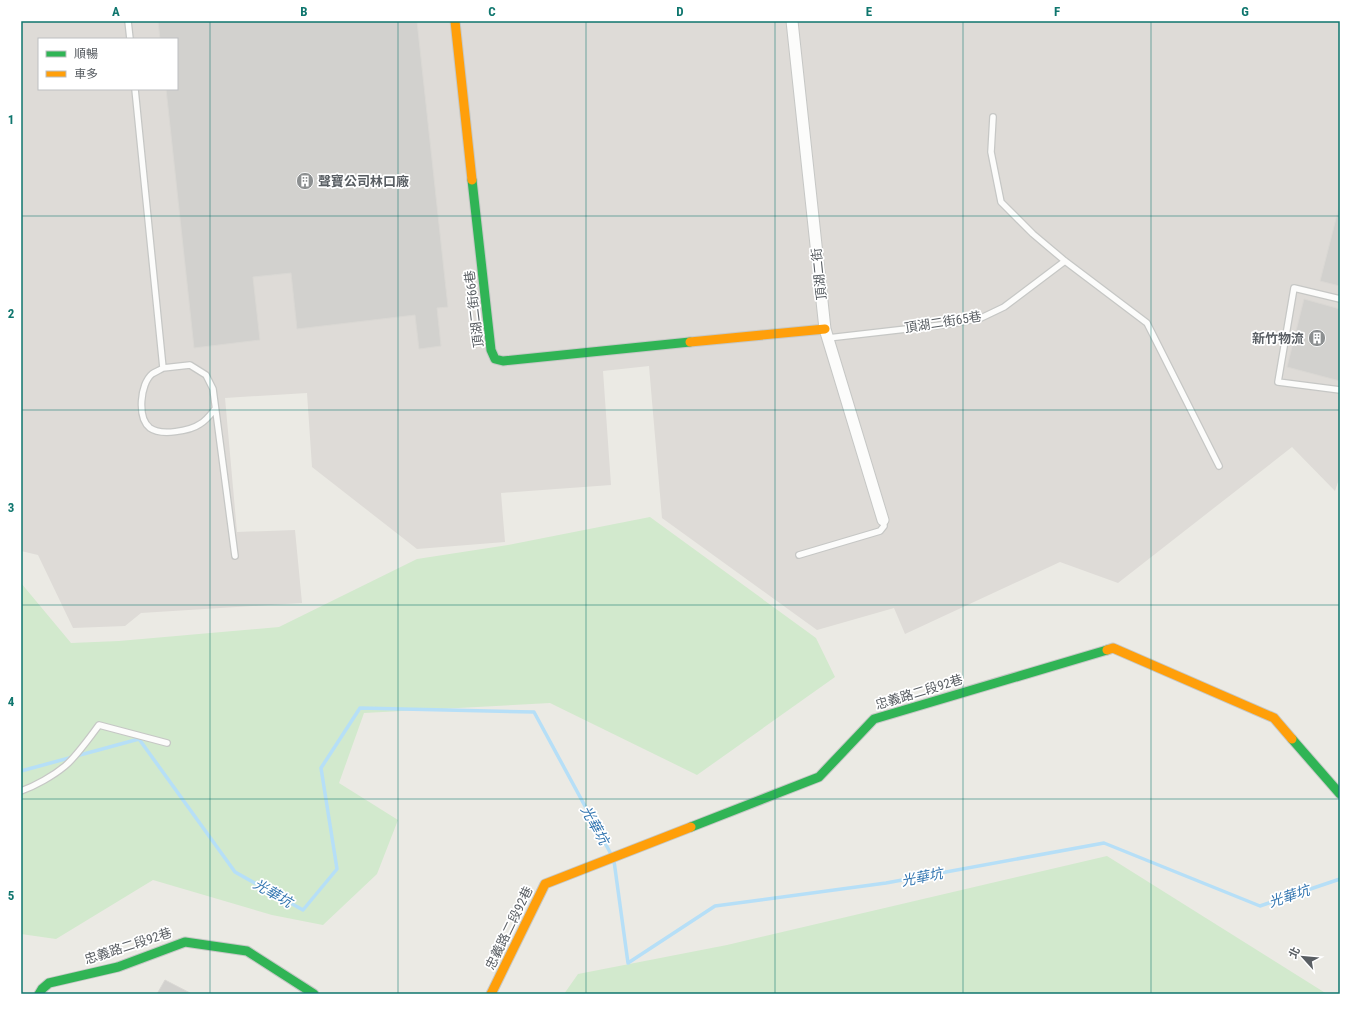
<svg xmlns="http://www.w3.org/2000/svg" width="1361" height="1015" font-family="'Roboto Condensed','Noto Sans TC',sans-serif">
  <rect width="100%" height="100%" fill="#ebeae4"/>
  <!-- industrial -->
  <path fill="#dedbd7" fill-rule="evenodd" d="M21 21H1340V476L1335 491 1292 447 1118 583 1060 562 905 634 894 608 817 630 662 518 649 366 603 371 611 485 501 493 505 542 417 549 312 467 307 393 225 398 237 532 295 530 302 603 141 613 125 626 73 628 38 555 21 551ZM39 39H177V89H39Z"/>
  <!-- green -->
  <path fill="#d2e9cd" d="M650 517 816 638 835 677 697 775 550 703 364 713 339 783 398 820 377 874 323 925 272 915 153 880 56 939 21 934V583L71 643 119 641 279 627 417 559 508 545Z
    M1107 856 1327 994H564L578 974 727 945Z"/>
  <g fill="none" stroke-linecap="round" stroke-linejoin="round">
    <!-- stream -->
    <path stroke="#b6dff7" stroke-width="3.5" d="M21 771 139 739 235 872 303 910 337 869 321 768 360 708 534 712 611 854
      M614 861 628 963 715 906 886 883 1104 843 1260 906 1340 879"/>
  </g>
  <!-- building -->
  <path fill="#d2d1ce" stroke="#dad8d4" d="M158 21H417L448 307 437 308 441 346 419 349 415 315 297 329 291 273 253 277 260 340 194 348 166 89H177V39H160Z
    M1340 203V286L1320 281Z
    M1304 299 1340 309V381L1287 367Z
    M165 980 192 994H157Z"/>
  <g fill="none" stroke-linecap="round" stroke-linejoin="round">
    <defs>
      <path id="lane" d="M128 21 130 39
        M135 89 163 368C160 370 155 372 152 374 140 384 137 418 150 428 161 436 190 431 200 424 206 421 211 414 215 409
        M993 117 991 152 1001 202 1033 234 1065 261 1147 323 1219 466
        M1340 299 1294 288 1278 382 1340 390
        M828 338 950 324 981 318 1004 307 1065 261
        M163 368 190 365 206 375 213 389 235 556
        M799 555 880 531 884 526 883 520
        M21 791C35 786 53 776 65 766 76 757 90 737 99 725L167 743"/>
      <path id="street" d="M792 21 825 329 883 520"/>
      <path id="fast" d="M472 180 491 350 495 359 503 361 690 342
        M1292 739 1340 794
        M691 827 819 777 874 719 1107 650
        M39 994 42 989 49 983 118 967 185 942 247 951 314 994"/>
      <path id="slow" d="M455 21 472 180
        M690 342 825 329
        M1107 650 1113 648 1274 718 1292 739
        M491 994 545 884 691 827"/>
    </defs>
    <!-- lane casing -->
    <use href="#lane" stroke="#c6c7c5" stroke-width="8"/>
    <!-- street casing -->
    <use href="#street" stroke="#c6c7c5" stroke-width="13"/>
    <!-- fast casing -->
    <use href="#fast" stroke="#c6c8c6" stroke-width="11"/>
    <!-- slow casing -->
    <use href="#slow" stroke="#c6c8c6" stroke-width="11"/>
    <!-- lane -->
    <use href="#lane" stroke="#fcfcfb" stroke-width="5.5"/>
    <!-- street -->
    <use href="#street" stroke="#fcfcfb" stroke-width="11"/>
    <!-- fast -->
    <use href="#fast" stroke="#30b455" stroke-width="9"/>
    <!-- slow -->
    <use href="#slow" stroke="#ff9f0a" stroke-width="9"/>
  </g>
  <!-- grid -->
  <path fill="none" stroke="#0f766e" stroke-width="1" stroke-opacity="0.55" d="M210 21V994M398 21V994M586 21V994M775 21V994M963 21V994M1151 21V994M21 216H1340M21 410H1340M21 605H1340M21 799H1340"/>
  <!-- icons -->
  <defs>
    <symbol id="building-disc" viewBox="-11 -11 22 22"><circle r="9.5" fill="#8c8f90" stroke="#fff"/><path d="M-4-6H4V6H1V3H-1V6H-4ZM-2.5-4.3h1.7v1.8h-1.7ZM.8-4.3h1.7v1.8H.8ZM-2.5-1h1.7V.8h-1.7ZM.8-1h1.7V.8H.8Z" fill="#fff"/></symbol>
  </defs>
  <g fill-rule="evenodd">
    <use href="#building-disc" x="295" y="171" width="20" height="20"/>
    <use href="#building-disc" x="1307" y="328" width="20" height="20"/>
  </g>
  <g text-anchor="middle" dominant-baseline="central" stroke-width="3.5" stroke-linejoin="round" paint-order="stroke">
    <!-- poi labels -->
    <g font-size="13" font-weight="bold" fill="#595e63" stroke="#fff" text-anchor="start">
      <text x="318" y="181">聲寶公司林口廠</text>
      <text x="1304" y="338" text-anchor="end">新竹物流</text>
    </g>
    <!-- street labels -->
    <g font-size="13" fill="#595e63" stroke="#fff">
      <text transform="translate(819 274) rotate(-96)">頂湖二街</text>
      <text transform="translate(474 309) rotate(-97)">頂湖二街66巷</text>
      <text transform="translate(943 322) rotate(-9)">頂湖二街65巷</text>
      <text transform="translate(919 692) rotate(-17)">忠義路二段92巷</text>
      <text transform="translate(509 928) rotate(-64)">忠義路二段92巷</text>
      <text transform="translate(128 946) rotate(-18)">忠義路二段92巷</text>
    </g>
    <!-- water labels -->
    <g font-size="14" font-style="italic" fill="#3275b0" stroke="#fff">
      <text transform="translate(595 825) rotate(61)">光華坑</text>
      <text transform="translate(922 877) rotate(-11)">光華坑</text>
      <text transform="translate(273 893) rotate(30)">光華坑</text>
      <text transform="translate(1289 896) rotate(-18)">光華坑</text>
    </g>
  </g>
  <!-- border -->
  <rect width="1361" height="1015" fill="none" stroke="#ffffff" stroke-width="44"/>
  <!-- legend -->
  <rect x="38" y="38" width="140" height="52" fill="#ffffff" stroke="#bdbfc1"/>
  <rect x="46" y="51" width="20" height="6" fill="#30b455" stroke="#bdbfc1"/>
  <text x="74" y="58" font-size="12" fill="#595e63">順暢</text>
  <rect x="46" y="71" width="20" height="6" fill="#ff9f0a" stroke="#bdbfc1"/>
  <text x="74" y="78" font-size="12" fill="#595e63">車多</text>
  <!-- north arrow -->
  <g transform="translate(1303 957) rotate(297)" stroke="#ffffff" stroke-width="3" paint-order="stroke">
  <path d="M0-3L7 15L0 10L-7 15Z" fill="#595e63"/>
  <text y="-6" font-size="11" font-weight="bold" text-anchor="middle" fill="#595e63">北</text>
  </g>
  <rect x="22" y="22" width="1317" height="971" fill="none" stroke="#0f766e" stroke-width="1.5"/>
  <g font-size="13" text-anchor="middle" font-weight="bold" fill="#0f766e">
    <text x="116" y="16">A</text>
    <text x="304" y="16">B</text>
    <text x="492" y="16">C</text>
    <text x="680" y="16">D</text>
    <text x="869" y="16">E</text>
    <text x="1057" y="16">F</text>
    <text x="1245" y="16">G</text>
    <text x="11" y="124">1</text>
    <text x="11" y="318">2</text>
    <text x="11" y="512">3</text>
    <text x="11" y="706">4</text>
    <text x="11" y="900">5</text>
  </g>
</svg>
